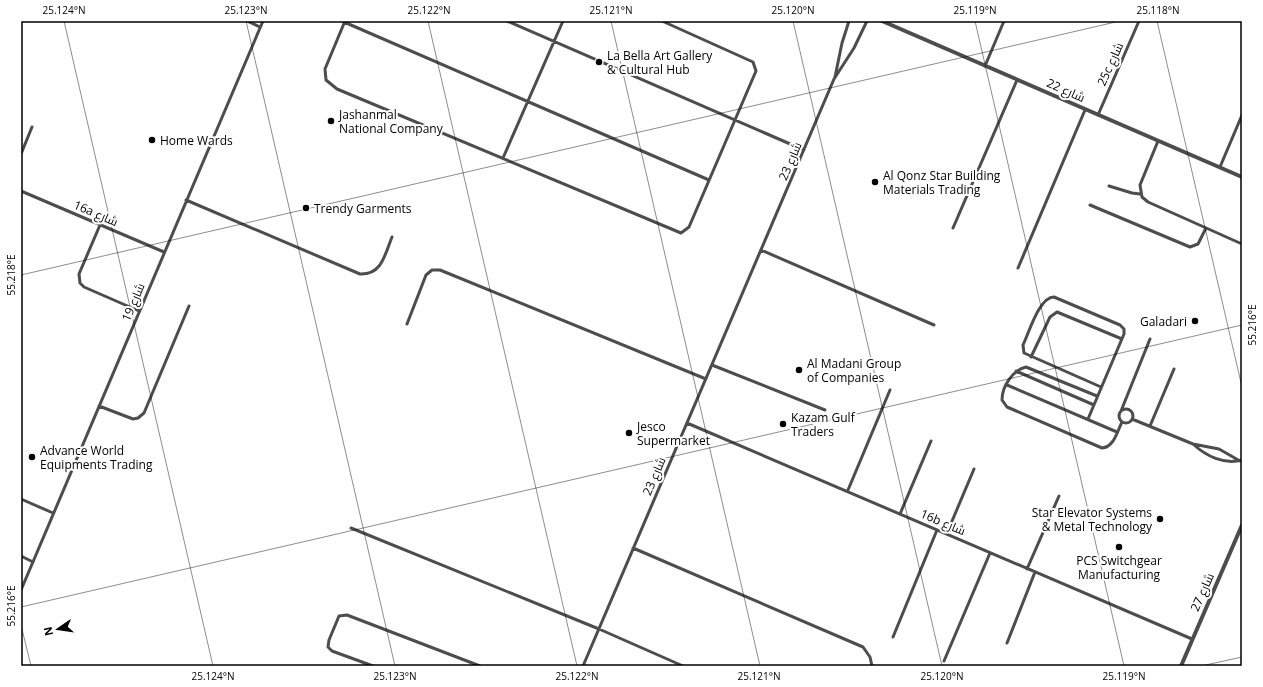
<svg xmlns="http://www.w3.org/2000/svg" width="1263" height="687" font-family="'Open Sans',Cairo,sans-serif">
  <rect width="100%" height="100%" fill="#fff"/>
  <g fill="none" stroke-linecap="round" stroke-linejoin="round">
    <!-- lane -->
    <path stroke="#4d4d4d" stroke-width="3" d="M247 21 260 27
      M345 21 325 69 326 80 337 89 681 233 689 227 756 71 753 62 662 21
      M507 21 804 150
      M344 22 709 180
      M985 66 1004 21
      M835 77 842 43 849 21
      M1098 115 1139 21
      M1158 141 1140 185 1142 197 1148 202 1242 244
      M21 154 32 127
      M503 158 563 21
      M1220 167 1242 115
      M1109 186 1132 193 1140 194
      M21 191 164 252
      M186 200 360 274C382 275 385 254 392 237
      M1090 205 1190 247 1198 244 1206 228
      M100 225 79 274 80 283 84 287 139 311
      M953 228 1017 80
      M761 250 934 325
      M1018 268 1085 110
      M407 324 426 275 432 270H440L706 379
      M1031 357 1050 317 1057 312 1122 339
      M712 365 825 410
      M1016 371 1094 405
      M1007 385 1117 432
      M1097 396 1026 367C1013 370 1002 386 1002 400L1007 407 1102 448C1114 447 1117 432 1122 422
      M99 406 133 419 138 418 144 413 189 306
      M1119 416a7 7 0 1 1 14 0a7 7 0 1 1-14 0Z
      M1121 411 1150 339
      M1088 419 1124 334V329L1120 325 1054 297C1039 297 1029 333 1023 345L1024 353 1101 387
      M1132 419 1193 444 1219 449 1240 461
      M687 423 1192 639
      M1150 426 1174 369
      M1193 444C1206 456 1224 465 1242 460
      M848 490 890 390
      M21 499 53 513
      M900 514 931 441
      M351 528 599 629 683 666
      M947 533 974 469
      M633 548 863 647 870 657 872 666
      M21 556 33 562
      M1027 569 1059 496
      M21 590 263 21
      M893 637 937 530
      M1007 643 1035 572
      M944 661 990 553
      M373 666 332 651 328 647 329 640 339 616 347 615 480 666
      M583 666 834 79 854 48 867 21"/>
    <!-- street -->
    <path stroke="#4d4d4d" stroke-width="4" d="M882 21 1242 177
      M1181 666 1242 525"/>
  </g>
  <!-- ticks -->
  <path fill="none" stroke="#000" stroke-width="1" stroke-opacity="0.45" d="M64 21 213 666M246 21 395 666M428 21 577 666M611 21 760 666M793 21 942 666M975 21 1124 666M1157 21 1242 387M21 275 1120 21M21 607 1242 325M21 625 31 666M1201 666 1242 657"/>
  <!-- markers -->
  <g fill="#000" stroke="#fff" stroke-width="1.5">
    <circle cx="599" cy="62" r="4"/>
    <circle cx="331" cy="121" r="4"/>
    <circle cx="152" cy="140" r="4"/>
    <circle cx="875" cy="182" r="4"/>
    <circle cx="306" cy="208" r="4"/>
    <circle cx="1195" cy="321" r="4"/>
    <circle cx="799" cy="370" r="4"/>
    <circle cx="783" cy="424" r="4"/>
    <circle cx="629" cy="433" r="4"/>
    <circle cx="32" cy="457" r="4"/>
    <circle cx="1160" cy="519" r="4"/>
    <circle cx="1119" cy="547" r="4"/>
  </g>
  <g text-anchor="middle" dominant-baseline="central" stroke-width="4" stroke-linejoin="round" paint-order="stroke">
    <!-- poi labels -->
    <g font-size="12" fill="#000" stroke="#fff" text-anchor="start">
      <text x="607" y="55">La Bella Art Gallery<tspan x="607" dy="14">&amp; Cultural Hub</tspan></text>
      <text x="339" y="114">Jashanmal<tspan x="339" dy="14">National Company</tspan></text>
      <text x="160" y="140">Home Wards</text>
      <text x="883" y="175">Al Qonz Star Building<tspan x="883" dy="14">Materials Trading</tspan></text>
      <text x="314" y="208">Trendy Garments</text>
      <text x="1187" y="321" text-anchor="end">Galadari</text>
      <text x="807" y="363">Al Madani Group<tspan x="807" dy="14">of Companies</tspan></text>
      <text x="791" y="417">Kazam Gulf<tspan x="791" dy="14">Traders</tspan></text>
      <text x="637" y="426">Jesco<tspan x="637" dy="14">Supermarket</tspan></text>
      <text x="40" y="450">Advance World<tspan x="40" dy="14">Equipments Trading</tspan></text>
      <text x="1152" y="512" text-anchor="end">Star Elevator Systems<tspan x="1152" dy="14">&amp; Metal Technology</tspan></text>
      <text x="1119" y="560" text-anchor="middle">PCS Switchgear<tspan x="1119" dy="14">Manufacturing</tspan></text>
    </g>
    <!-- street labels -->
    <g font-size="12" fill="#000" stroke="#fff">
      <text transform="translate(1110 64) rotate(-66)">25c شارع</text>
      <text transform="translate(1066 90) rotate(24)">شارع 22</text>
      <text transform="translate(790 161) rotate(-67)">شارع 23</text>
      <text transform="translate(96 213) rotate(23)">16a شارع</text>
      <text transform="translate(133 302) rotate(-67)">شارع 19</text>
      <text transform="translate(654 476) rotate(-67)">شارع 23</text>
      <text transform="translate(943 522) rotate(23)">16b شارع</text>
      <text transform="translate(1202 592) rotate(-66)">شارع 27</text>
    </g>
  </g>
  <!-- border -->
  <rect width="1263" height="687" fill="none" stroke="#ffffff" stroke-width="44"/>
  <!-- north arrow -->
  <g transform="translate(58 629) rotate(257)" stroke="#ffffff" stroke-width="3" paint-order="stroke">
  <path d="M0-3L7 15L0 10L-7 15Z" fill="#000000"/>
  <text y="-6" font-size="11" font-weight="bold" text-anchor="middle" fill="#000000">N</text>
  </g>
  <rect x="22" y="22" width="1219" height="643" fill="none" stroke="#000" stroke-width="1.5"/>
  <g font-size="10" text-anchor="middle" fill="#000">
    <text x="64" y="14">25.124°N</text>
    <text x="246" y="14">25.123°N</text>
    <text x="429" y="14">25.122°N</text>
    <text x="611" y="14">25.121°N</text>
    <text x="793" y="14">25.120°N</text>
    <text x="975" y="14">25.119°N</text>
    <text x="1158" y="14">25.118°N</text>
    <text transform="translate(11 275) rotate(-90)" y="4">55.218°E</text>
    <text transform="translate(1252 325) rotate(-90)" y="4">55.216°E</text>
    <text transform="translate(11 606) rotate(-90)" y="4">55.216°E</text>
    <text x="213" y="680">25.124°N</text>
    <text x="395" y="680">25.123°N</text>
    <text x="577" y="680">25.122°N</text>
    <text x="759" y="680">25.121°N</text>
    <text x="942" y="680">25.120°N</text>
    <text x="1124" y="680">25.119°N</text>
  </g>
</svg>
